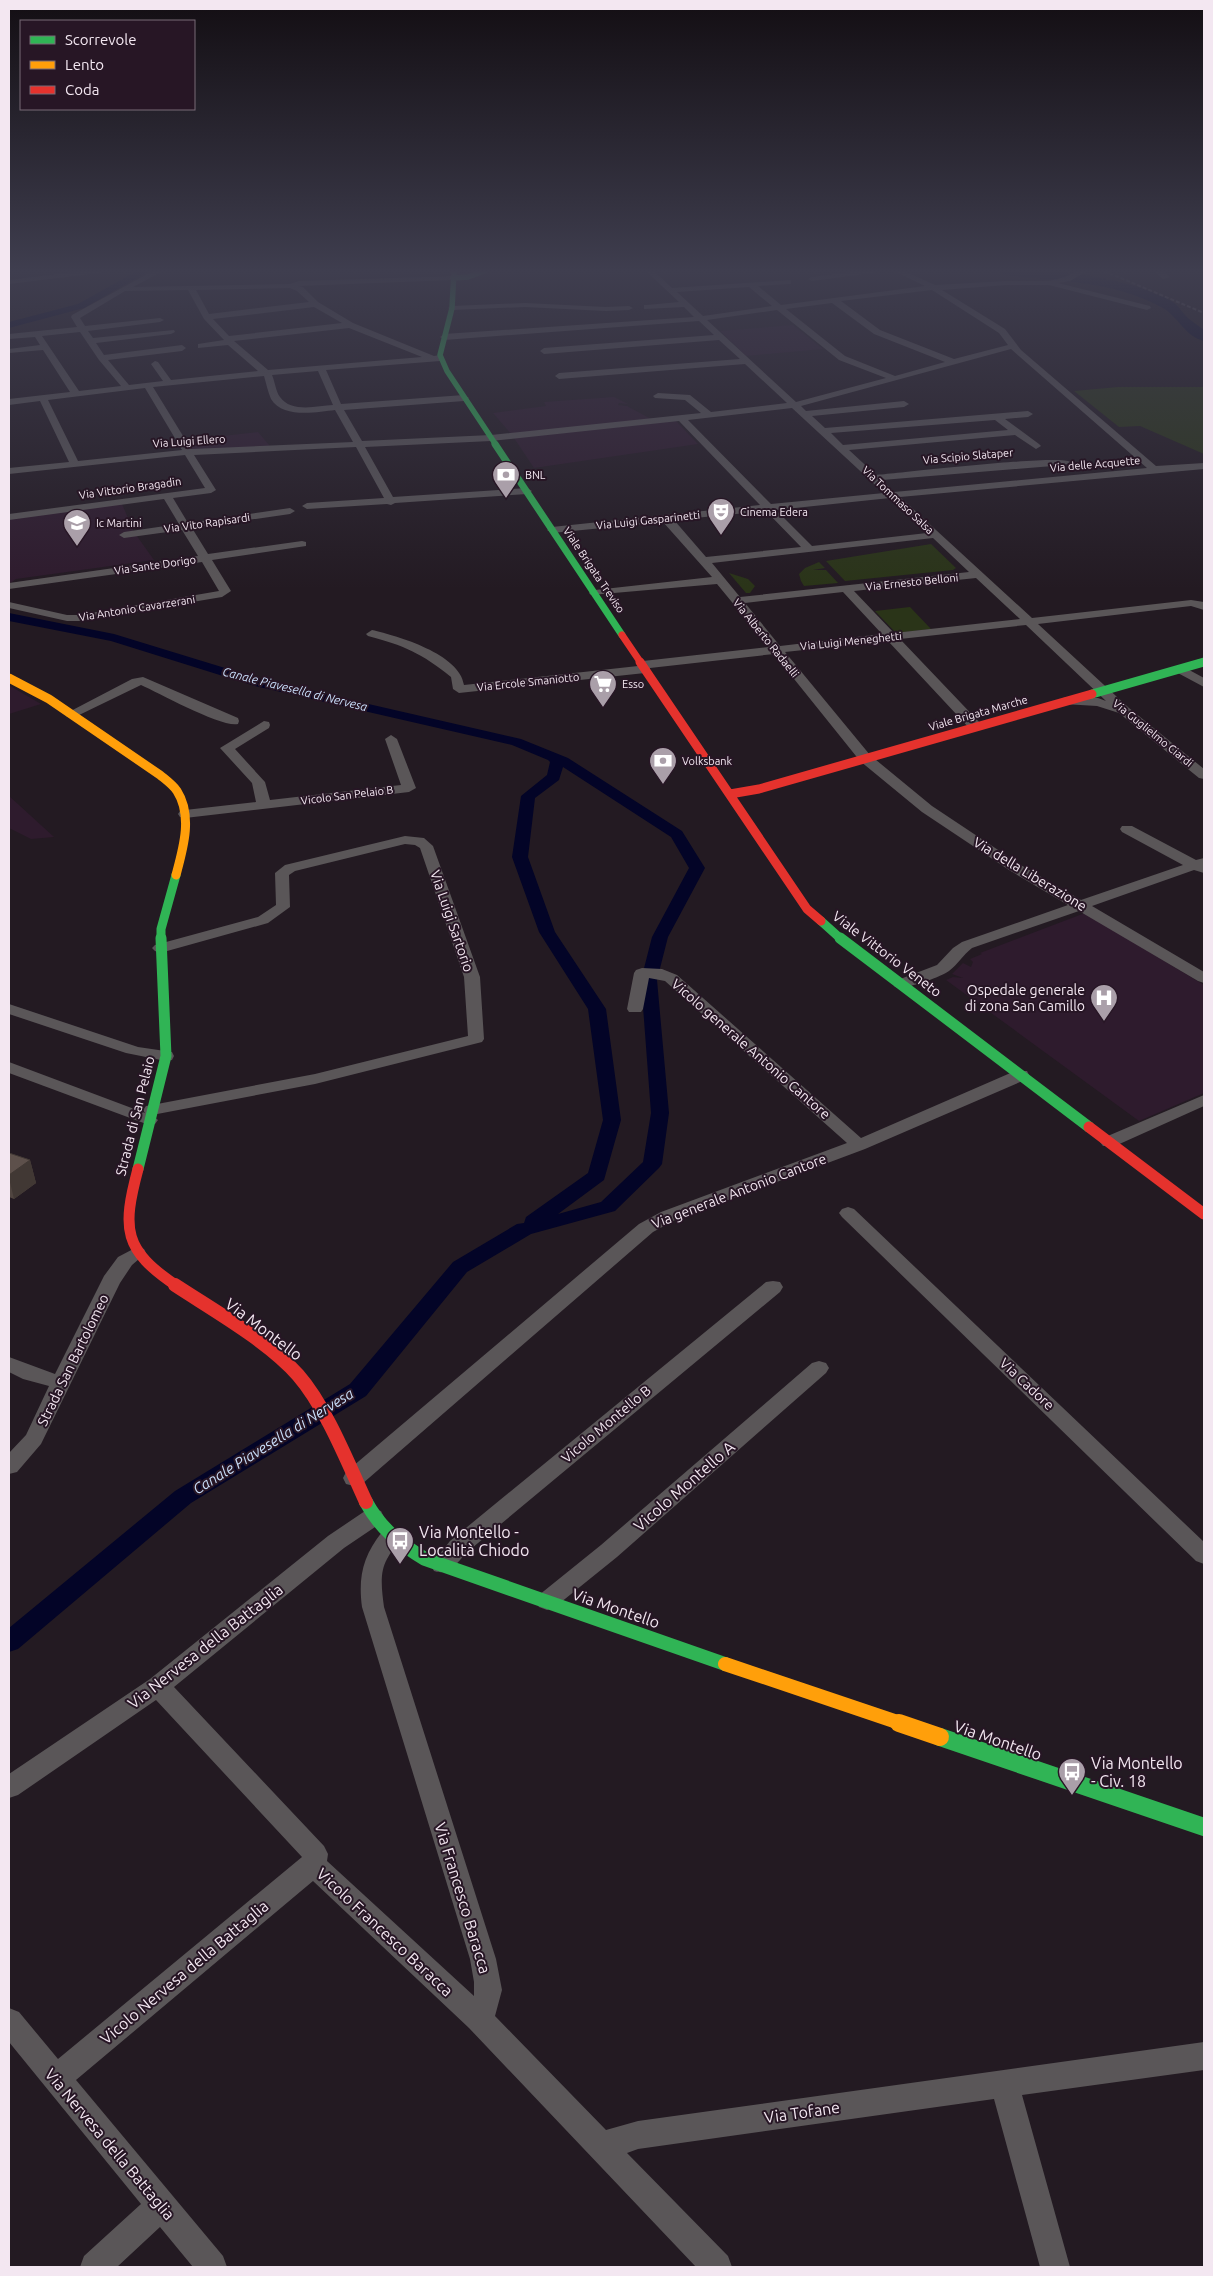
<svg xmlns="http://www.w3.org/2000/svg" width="1213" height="2276" font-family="Ubuntu,sans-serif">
  <rect width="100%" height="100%" fill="#231a22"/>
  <!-- built -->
  <path fill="#2e1b2d" d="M793 325 823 349 746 356 720 331Z
    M614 397 628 404 619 403 618 405 627 406 651 419 511 434 493 413 546 406 544 402Z
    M676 421 698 444 534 468 514 438Z
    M258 432 270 446 192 450 186 440Z
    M122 504 134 532 154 560 16 579 9 584V519Z
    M9 685 10 686 41 704 9 714Z
    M9 796 19 805 54 837 31 839 9 828Z
    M1085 913 1204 985V1093L1139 1121 946 980 953 977 963 978 952 974 963 963 971 967 973 962 970 959 982 954 980 953Z"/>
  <!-- green -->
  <path fill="#2a3418" d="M1118 387H1204V454L1140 426 1119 427 1074 391Z
    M931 544 956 568 953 570 845 581 826 561Z
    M819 562 825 568 813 570H826L838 583 804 586 801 581 799 574 805 568Z
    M729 573 748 579 755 586 750 593H746Z
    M910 607 931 629 896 633 875 611Z"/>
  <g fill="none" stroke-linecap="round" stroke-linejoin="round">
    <!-- canal -->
    <path fill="#030427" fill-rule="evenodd" d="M137 271H149L84 308 9 328V322L78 304Z
      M9 613 114 634 264 680 521 739 568 758 682 831 705 868 668 937 657 980 669 1113 662 1164 659 1168 615 1211 531 1234 467 1272 366 1396 191 1503 18 1649 9 1652V1628L175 1491 350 1384 453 1262 517 1224 524 1223 526 1217 588 1173 603 1120 588 1009 539 932 512 857 521 796 547 775 550 762 548 760 512 745 255 686 111 641 9 621ZM563 767 671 837 689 868 652 937 641 980 651 1113 643 1162 601 1202 558 1214 604 1180 621 1120 606 1009 555 932 528 857 535 798 559 780Z"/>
    <!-- river -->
    <path fill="#030427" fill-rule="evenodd" d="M998 271C1051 269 1126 275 1173 302 1179 306 1183 314 1189 319 1194 323 1199 326 1204 330V341C1186 337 1178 317 1163 308 1116 281 1057 281 1005 275Z"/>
    <!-- street -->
    <path fill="#5a5658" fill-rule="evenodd" d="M82 271H103L99 273 9 284V280Z
      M153 271H163L133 287 290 284 299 281 456 276V280H453L298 286 303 287 318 302 353 323 434 356 440 355 444 358 440 361 326 370 341 404 464 395 469 398 464 401 344 410 362 441 491 435 701 413 685 400 655 398 653 396 658 393 690 395 711 412 787 403 745 364 559 379 555 376 559 373 740 359 719 340 544 354 540 351 544 348 714 335 699 321 444 340 440 337 444 334 694 317 684 307 644 309V305H647L679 302 646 271H654L672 288 791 280V284H788L758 286 781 305 925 286 894 271H904L935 285 1006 281H1049L1065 277 1077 271H1087L1070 281 1058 283 1150 306 1151 308 1147 310 1049 285H1006L942 290 1005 329 1021 350 1156 466 1204 463V469L900 497 1032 618 1191 600 1204 602V610L1191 606 1038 624 1129 708 1204 769V779L1199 778 1119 713 1097 706 1063 704 1061 701 1063 698 1067 697 1098 698 1106 701 1026 625 900 639 981 724 982 727 976 731 971 730 888 641 785 652 870 755 932 806 1019 864 1081 900 1183 865 1122 832 1120 829 1122 826H1132L1196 860 1204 858V873L1194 870 1092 906 1204 972V983L1198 981 1079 911 972 948C963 955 958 964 949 971 941 977 905 990 895 987L893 984 895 981 937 965 953 948 962 942 1068 905 1009 870 922 812 860 761 774 654 650 668 649 672 645 673 459 693 453 689 451 677C423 654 403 645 368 636L366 634 372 630C398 636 460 654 464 685L638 666 639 662 643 661 769 647 717 584 591 595 589 593 591 591 595 590 712 577 663 522 552 533 547 530 552 527 760 505 679 421 491 441 365 447 393 497 527 488 532 491 527 494 395 503 391 505 387 504 307 509 302 506 307 503 384 498 356 447 194 455 216 490 211 493 173 498 188 523 290 508 295 511 290 514 192 528 208 554 302 541 306 542V546L212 560 231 591 222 597 79 621H67L9 608V602L67 615H79L219 591 202 562 9 589V583L198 556 182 530 124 538 119 535 124 532 179 524 164 499 9 520V514L205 488 185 455 9 474V468L69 462 40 401 9 405V399L70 392 43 350 9 353V349L40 345 35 337 9 339V334L77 327 71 317 72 315ZM749 287 772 306 703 316 677 292ZM290 288 297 291 309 302 209 314 196 290ZM188 290 204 319 224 340 198 344V348L228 345 258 371 171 380 158 362 155 361 151 364 163 381 129 385 108 360 182 351 186 348 182 345 104 355 96 343 171 334 175 332 174 330 93 338 88 331 160 322 164 320 160 318 85 326 80 318 125 291ZM932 290 999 333 1008 345 954 359 880 330 841 301ZM832 303 874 334 945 362 895 376 845 356 786 309ZM314 307 342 323 229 336 213 319ZM777 310 839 360 886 378 796 402 707 320ZM349 328 422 357 268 370 234 341ZM80 332 99 360 121 386 79 391 42 336ZM1011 349 1147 468 894 492 882 480 1065 465 1070 462C1060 454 901 473 876 475L849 450 1015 435 1036 449 1041 446 1039 444 1005 419 1028 417 1033 414 1028 411 825 428 812 416 904 407 909 404 904 401 806 411 801 406ZM318 371 333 405C317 406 291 413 280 397 276 392 275 382 272 375ZM264 376C266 383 268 392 271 399 283 419 317 412 335 410L353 442 191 449 153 387ZM145 388 182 450 78 461 48 400ZM792 408 884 493 771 504 688 420ZM995 420 1008 430 843 445 831 433ZM890 498 927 533 812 546 776 510ZM766 511 801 547 706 557 674 520ZM933 538 969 572 740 597 712 563ZM976 578 1020 619 894 633 854 591ZM843 592 882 634 780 646 745 603Z
      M857 271H877L873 273 812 281 808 279 812 277Z
      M1154 271H1163L1170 277 1163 279Z
      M525 303 606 307 629 306 633 308 629 310 606 311 525 307 452 310 448 308 452 306Z
      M1180 665 1204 678V687L1176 672 1174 669Z
      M143 677 238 718 239 721 238 724C222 728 159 693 141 685L75 717H67L65 714 132 679Z
      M264 721 269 722 270 725 269 728 235 749 265 782 270 800 401 785 385 739 391 735 397 739 416 788 409 792 185 818 180 817 178 814 180 811 185 810 256 802 252 783 220 748Z
      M405 836 424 838 433 846 480 977 484 1039 482 1042 315 1084 152 1115 158 1120 155 1124 149 1125 9 1073V1062L145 1113 143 1110 146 1106 152 1105 315 1074 468 1036 464 977 420 848 415 845 405 844 295 871 289 875 290 907 268 923 160 953 155 951 152 948 155 945 258 917 276 905 275 873 285 865Z
      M642 968 662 969 677 975 861 1138 1015 1071H1027L1029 1075 1027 1079 865 1149 675 1220 653 1232 362 1484 354 1486 346 1484 343 1478 346 1472 639 1224 661 1212 847 1143 665 981 649 978 643 1009 641 1012H629L627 1009 634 973 636 970Z
      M9 1004 138 1047 172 1052 174 1056 172 1060 166 1061 126 1053 9 1014Z
      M1204 1095V1106L1115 1146H1103L1100 1142 1103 1138Z
      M848 1207 854 1209 1204 1542V1564L1196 1561 842 1217 839 1213 842 1209Z
      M137 1247 144 1249 146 1253 132 1265 120 1283 41 1444 17 1472 9 1474V1453L26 1435 49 1386 23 1379 9 1372V1357L55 1374 104 1276 118 1257Z
      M773 1281 780 1282 783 1287 780 1292 466 1553C456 1564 450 1576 434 1571L431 1565 450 1541 766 1282Z
      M819 1361 826 1363 829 1368 826 1373 617 1557 555 1607 547 1610 539 1607 536 1601 539 1595 601 1545 812 1363Z
      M373 1509 381 1511 384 1517 381 1523 344 1548 174 1687 324 1846 328 1854 327 1861 474 1996V1982L470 1959 362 1607C358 1577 363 1556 382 1532L390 1529 398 1532 401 1538C397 1545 391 1551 387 1559 379 1573 382 1591 384 1607L496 1959 502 1990 495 2016 606 2130 638 2121 1204 2042V2070L1022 2095 1070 2267H1040L994 2099 638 2149 627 2153 728 2256 732 2267H696L469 2028 313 1881 76 2080 223 2256 227 2267H193L160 2227 117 2267H80L84 2256 141 2204 9 2042V2008L19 2012 58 2059 302 1857 156 1700 18 1795 9 1798V1774L150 1679 328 1536 365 1511Z"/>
    <!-- fast-far5 -->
    <path stroke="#30b455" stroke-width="5.5" d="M454 271 452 308 440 355 447 371 496 445
      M453 278 468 277 484 271"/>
    <!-- fast-far4 -->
    <path stroke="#30b455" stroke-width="7" d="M495 444 622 635
      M1199 663 1204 662"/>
    <!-- fast-far3 -->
    <path stroke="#30b455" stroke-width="9" d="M1092 694 1204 662
      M821 921 841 939
      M161 939V929L176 875"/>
    <!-- fast-far2 -->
    <path stroke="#30b455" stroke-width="11" d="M840 938 1089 1127
      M138 1169 166 1056 161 938"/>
    <!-- fast-far1 -->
    <path stroke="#30b455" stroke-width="14" d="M366 1502C380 1528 400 1544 425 1559L725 1664"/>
    <!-- fast -->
    <path stroke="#30b455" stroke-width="18" d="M940 1737 1204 1827"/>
    <!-- slow-far2 -->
    <path stroke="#ff9f0a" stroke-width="9" d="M9 678 49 699 160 775C166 780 173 785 177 791 193 816 183 849 176 875"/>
    <!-- slow-far1 -->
    <path stroke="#ff9f0a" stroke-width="14" d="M725 1664 903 1724"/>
    <!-- slow -->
    <path stroke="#ff9f0a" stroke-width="18" d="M899 1723 940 1737"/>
    <!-- jam-far3 -->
    <path stroke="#e5322d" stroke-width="7" d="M622 635 641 663"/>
    <!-- jam-far2 -->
    <path stroke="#e5322d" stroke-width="9" d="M640 662 807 909 821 921
      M730 794 759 789 1092 694"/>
    <!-- jam-far1 -->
    <path stroke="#e5322d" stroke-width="11" d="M1089 1127 1204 1214
      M138 1169C122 1229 123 1250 177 1286"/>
    <!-- jam -->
    <path stroke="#e5322d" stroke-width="14" d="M175 1285C213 1310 268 1341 298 1375 326 1407 348 1463 366 1502"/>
    <!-- rail -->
    <path stroke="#5f595e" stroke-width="2" stroke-dasharray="4 2" stroke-linecap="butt" d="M1104 271 1204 313"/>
  </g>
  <!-- wall -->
  <path fill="#504540" d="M9 1153 30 1160 36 1183 14 1199 9 1197Z"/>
  <!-- shaded-wall -->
  <path fill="#413834" d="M30 1160 36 1183 14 1199 9 1178V1175Z"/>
  <!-- building -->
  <path fill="#5d504b" stroke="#413834" d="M9 1153 30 1160 9 1175Z"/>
  <!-- sky -->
  <linearGradient id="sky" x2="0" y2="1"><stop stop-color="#130e13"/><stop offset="0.46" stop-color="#3f3e4f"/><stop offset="1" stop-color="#3f3e4f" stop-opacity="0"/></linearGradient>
  <rect width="1213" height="589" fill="url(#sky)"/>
  <!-- icons -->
  <defs>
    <symbol id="bank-pin" viewBox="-11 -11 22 30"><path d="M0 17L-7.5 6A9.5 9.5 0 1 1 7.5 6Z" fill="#aa9fa9" stroke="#271625"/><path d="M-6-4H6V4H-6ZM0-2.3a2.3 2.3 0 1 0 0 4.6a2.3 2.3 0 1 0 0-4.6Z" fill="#fff"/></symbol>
    <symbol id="theatre-pin" viewBox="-11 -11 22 30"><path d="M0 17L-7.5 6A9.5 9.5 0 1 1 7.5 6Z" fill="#aa9fa9" stroke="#271625"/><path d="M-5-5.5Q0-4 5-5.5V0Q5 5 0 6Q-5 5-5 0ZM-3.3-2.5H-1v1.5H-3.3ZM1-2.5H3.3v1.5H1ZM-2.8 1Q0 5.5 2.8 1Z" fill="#fff"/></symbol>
    <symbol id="school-pin" viewBox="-11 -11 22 30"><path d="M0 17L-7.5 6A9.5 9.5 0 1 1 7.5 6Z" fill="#aa9fa9" stroke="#271625"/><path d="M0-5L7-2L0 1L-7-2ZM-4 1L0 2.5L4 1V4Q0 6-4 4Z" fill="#fff"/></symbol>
    <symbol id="supermarket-pin" viewBox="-11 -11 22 30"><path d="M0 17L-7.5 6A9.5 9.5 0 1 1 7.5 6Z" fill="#aa9fa9" stroke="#271625"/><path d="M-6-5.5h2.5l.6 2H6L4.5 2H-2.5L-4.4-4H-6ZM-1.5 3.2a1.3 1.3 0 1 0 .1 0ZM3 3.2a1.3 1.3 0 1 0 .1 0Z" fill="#fff"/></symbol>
    <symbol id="hospital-pin" viewBox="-11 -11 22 30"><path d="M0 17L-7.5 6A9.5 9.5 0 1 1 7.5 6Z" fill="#aa9fa9" stroke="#271625"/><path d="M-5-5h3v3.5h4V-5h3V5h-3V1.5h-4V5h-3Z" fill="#fff"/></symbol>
    <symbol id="bus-pin" viewBox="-11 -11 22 30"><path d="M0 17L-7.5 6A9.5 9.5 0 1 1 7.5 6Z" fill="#aa9fa9" stroke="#271625"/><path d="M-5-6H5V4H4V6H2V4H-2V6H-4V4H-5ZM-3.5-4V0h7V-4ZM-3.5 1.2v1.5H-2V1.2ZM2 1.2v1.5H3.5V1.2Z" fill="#fff"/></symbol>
  </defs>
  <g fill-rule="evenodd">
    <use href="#bank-pin" x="490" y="459" width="32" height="43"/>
    <use href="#theatre-pin" x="705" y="496" width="32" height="43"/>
    <use href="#school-pin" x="61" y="507" width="32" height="43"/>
    <use href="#supermarket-pin" x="587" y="668" width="32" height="43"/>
    <use href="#bank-pin" x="647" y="745" width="32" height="43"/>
    <use href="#hospital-pin" x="1088" y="982" width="32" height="43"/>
    <use href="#bus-pin" x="384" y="1525" width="32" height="43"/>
    <use href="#bus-pin" x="1056" y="1756" width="32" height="43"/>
  </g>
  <g text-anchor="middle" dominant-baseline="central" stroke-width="4" stroke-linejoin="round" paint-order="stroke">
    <!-- far-street labels -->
    <g font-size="11" fill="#f3e7f1" stroke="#271625">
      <text transform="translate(189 441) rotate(-4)">Via Luigi Ellero</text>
      <text transform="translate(968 456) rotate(-5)">Via Scipio Slataper</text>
      <text transform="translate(1095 464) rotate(-5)">Via delle Acquette</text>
      <text transform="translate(130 488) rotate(-8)">Via Vittorio Bragadin</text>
      <text transform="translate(898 500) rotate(43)">Via Tommaso Salsa</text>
      <text transform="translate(648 520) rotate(-6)">Via Luigi Gasparinetti</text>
      <text transform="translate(207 523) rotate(-8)">Via Vito Rapisardi</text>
      <text transform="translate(155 565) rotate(-8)">Via Sante Dorigo</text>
      <text transform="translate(594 570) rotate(56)">Viale Brigata Treviso</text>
      <text transform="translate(912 582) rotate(-6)">Via Ernesto Belloni</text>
      <text transform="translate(137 608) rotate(-9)">Via Antonio Cavarzerani</text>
      <text transform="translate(766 638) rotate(51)">Via Alberto Radaelli</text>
      <text transform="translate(851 641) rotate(-6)">Via Luigi Meneghetti</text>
      <text transform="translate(528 682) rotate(-6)">Via Ercole Smaniotto</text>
      <text transform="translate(978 713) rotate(-16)">Viale Brigata Marche</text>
      <text transform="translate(1153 733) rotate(39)">Via Guglielmo Ciardi</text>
      <text transform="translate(347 795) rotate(-7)">Vicolo San Pelaio B</text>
    </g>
    <!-- far-poi labels -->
    <g font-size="11" fill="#f3e7f1" stroke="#271625" text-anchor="start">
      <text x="525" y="475">BNL</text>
      <text x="740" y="512">Cinema Edera</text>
      <text x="96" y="523">Ic Martini</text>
      <text x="622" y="684">Esso</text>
      <text x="682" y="761">Volksbank</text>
    </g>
    <!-- far-water labels -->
    <g font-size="12" font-style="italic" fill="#c9defa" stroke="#271625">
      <text transform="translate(295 689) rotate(14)">Canale Piavesella di Nervesa</text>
    </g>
    <!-- street labels -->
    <g font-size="14" fill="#f3e7f1" stroke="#271625">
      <text transform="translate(1030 874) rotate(31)">Via della Liberazione</text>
      <text transform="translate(452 921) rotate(71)">Via Luigi Sartorio</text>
      <text transform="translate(887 954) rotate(37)">Viale Vittorio Veneto</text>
      <text transform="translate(751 1049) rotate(41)">Vicolo generale Antonio Cantore</text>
      <text transform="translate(135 1116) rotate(-76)">Strada di San Pelaio</text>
      <text transform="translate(739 1191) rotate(-21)">Via generale Antonio Cantore</text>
      <text transform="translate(73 1360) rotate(-64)">Strada San Bartolomeo</text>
      <text transform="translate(1027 1384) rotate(43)">Via Cadore</text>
      <text transform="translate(606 1424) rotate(-40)">Vicolo Montello B</text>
    </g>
    <!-- poi labels -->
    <g font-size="14" fill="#f3e7f1" stroke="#271625" text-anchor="end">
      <text x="1085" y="990">Ospedale generale<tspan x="1085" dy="16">di zona San Camillo</tspan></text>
    </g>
    <!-- water labels -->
    <g font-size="15" font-style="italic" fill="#c9defa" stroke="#271625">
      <text transform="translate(273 1441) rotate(-32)">Canale Piavesella di Nervesa</text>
    </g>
    <!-- near-street labels -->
    <g font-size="16" fill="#f3e7f1" stroke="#271625">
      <text transform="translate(264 1329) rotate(37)">Via Montello</text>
      <text transform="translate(684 1486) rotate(-41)">Vicolo Montello A</text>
      <text transform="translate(616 1608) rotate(19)">Via Montello</text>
      <text transform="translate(205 1646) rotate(-38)">Via Nervesa della Battaglia</text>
      <text transform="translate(998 1740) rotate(19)">Via Montello</text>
      <text transform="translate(463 1898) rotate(73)">Via Francesco Baracca</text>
      <text transform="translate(385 1932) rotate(43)">Vicolo Francesco Baracca</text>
      <text transform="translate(184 1972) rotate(-40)">Vicolo Nervesa della Battaglia</text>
      <text transform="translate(802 2112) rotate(-8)">Via Tofane</text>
      <text transform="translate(110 2144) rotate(50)">Via Nervesa della Battaglia</text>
    </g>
    <!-- near-poi labels -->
    <g font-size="16" fill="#f3e7f1" stroke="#271625" text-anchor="start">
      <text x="419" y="1532">Via Montello -<tspan x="419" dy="18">Località Chiodo</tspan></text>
      <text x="1091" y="1763">Via Montello<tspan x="1091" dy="18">- Civ. 18</tspan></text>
    </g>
  </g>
  <!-- border -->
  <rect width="1213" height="2276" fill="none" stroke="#f3e7f1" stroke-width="20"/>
  <!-- legend -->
  <rect x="20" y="20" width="175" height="90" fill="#271625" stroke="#796a77"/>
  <rect x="30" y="36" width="25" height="8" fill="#30b455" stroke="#796a77"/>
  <text x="65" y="45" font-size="15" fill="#f3e7f1">Scorrevole</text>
  <rect x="30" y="61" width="25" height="8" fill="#ff9f0a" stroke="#796a77"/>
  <text x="65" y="70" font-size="15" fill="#f3e7f1">Lento</text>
  <rect x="30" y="86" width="25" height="8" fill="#e5322d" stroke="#796a77"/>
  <text x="65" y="95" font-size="15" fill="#f3e7f1">Coda</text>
</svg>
